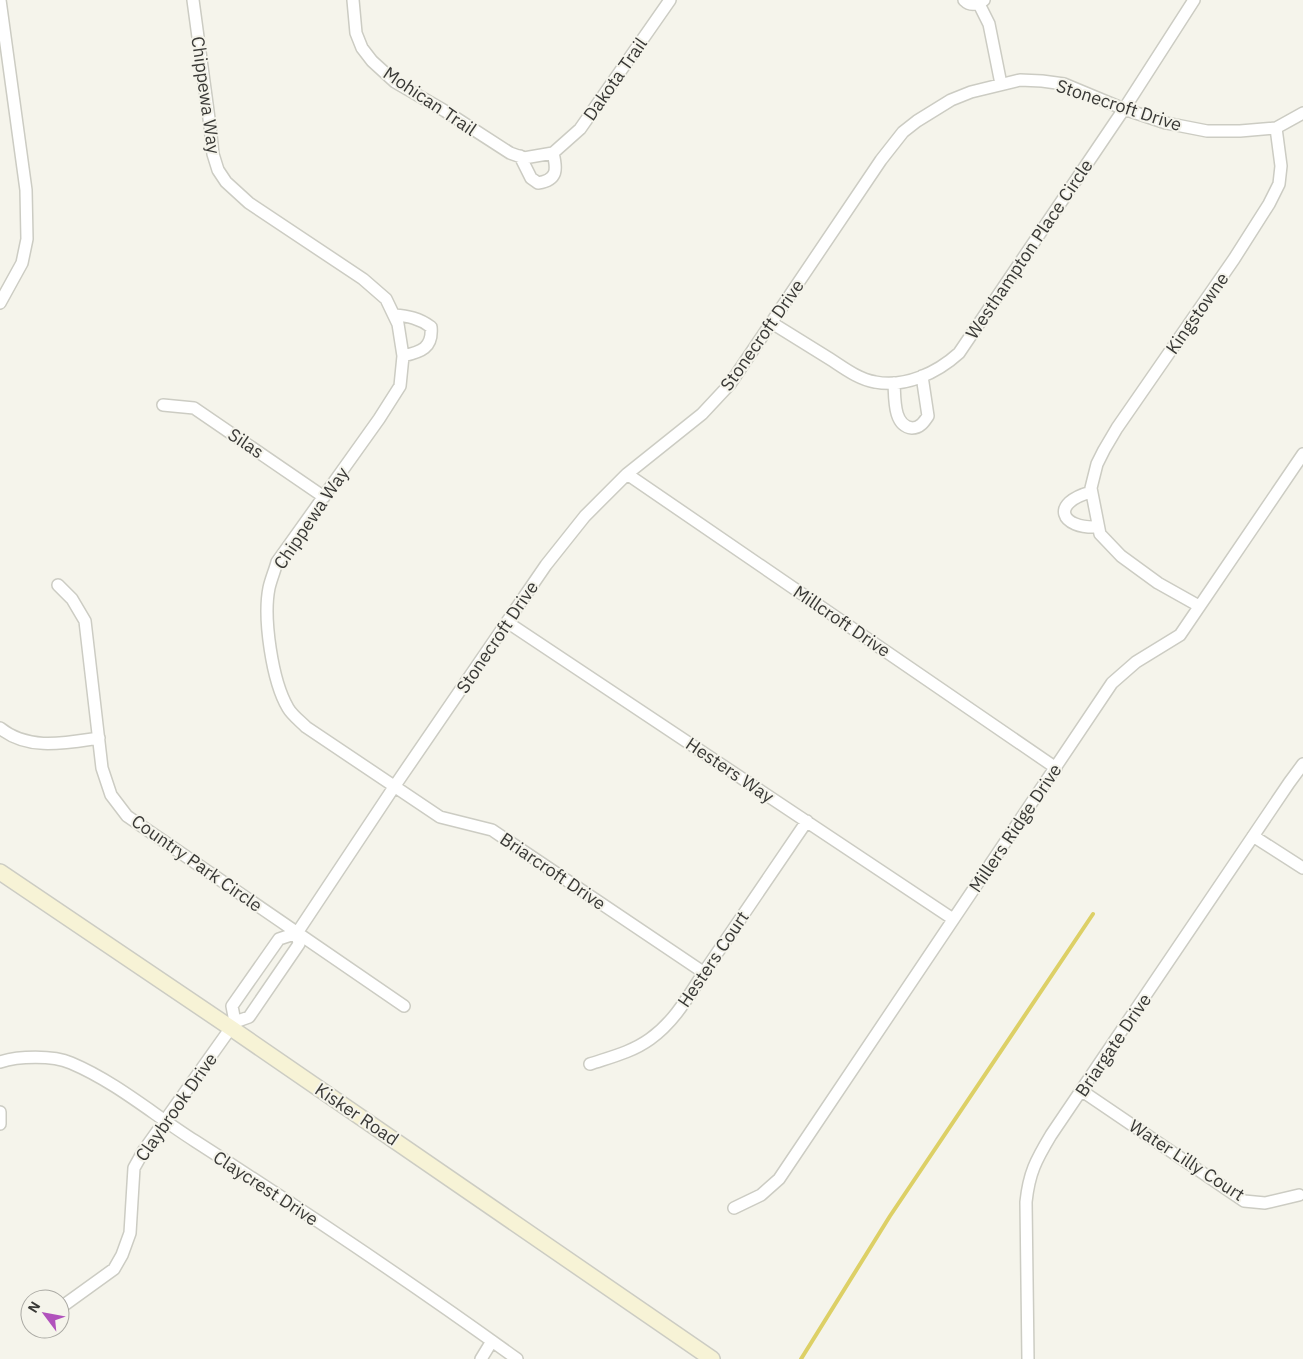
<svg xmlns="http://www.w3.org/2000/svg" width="1303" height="1359" font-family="'IBM Plex Sans',sans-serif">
  <rect width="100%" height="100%" fill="#f5f4eb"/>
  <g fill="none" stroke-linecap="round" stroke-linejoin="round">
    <!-- stream -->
    <path stroke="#ddd066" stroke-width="4" d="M801 1359 890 1216 1093 914"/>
    <defs>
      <path id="street" d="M0 0 26 190 27 239 22 263 0 303
        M193 0 210 126 213 154 218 170 226 182 249 203 363 279 386 299 398 324 403 356 400 386 379 419 277 562C275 570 271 579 269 588 263 618 272 681 288 708 292 715 300 721 306 727L440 817 492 830 703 972
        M353 0 356 33 362 48 372 61 395 82 445 111 510 153 524 158 553 153 580 129 670 0
        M964 0C970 6 977 5 984 0
        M979 4 989 24 1001 84
        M520 156 531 178 538 183C558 180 557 169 553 153
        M394 315C408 316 419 318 431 327 433 348 421 352 403 356
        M772 323C791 335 811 347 830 359 844 368 858 379 875 382 905 388 937 373 959 353L1124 109 1194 0
        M894 383C895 398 893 426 912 428 920 428 924 422 928 416L922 376
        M163 405 194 408 324 497
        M627 474 1056 768
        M1091 492C1050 503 1060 529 1098 527
        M58 585 72 599 85 621 102 768 111 795 127 816 404 1006
        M1199 606 1158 583 1121 556 1100 534 1091 488 1097 464 1104 450 1117 428 1234 259 1269 204 1279 184 1281 166 1276 128
        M507 622 953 919
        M0 728C28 751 65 743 99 738
        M1253 836 1303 868
        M235 1022 232 1006 279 939 297 933
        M0 1062C18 1056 53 1055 71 1063 116 1082 154 1115 195 1141 304 1211 412 1283 517 1359
        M590 1064C611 1057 632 1052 650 1039 678 1019 692 989 711 962 743 915 775 868 807 821
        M1082 1091 1244 1201 1265 1203 1299 1195
        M0 1112V1124
        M734 1208 761 1195 779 1179 1112 683 1136 662 1180 635 1303 454
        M60 1308 114 1269 122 1255 130 1233 134 1168 144 1150 235 1022 249 1017 299 944 297 933 394 787 546 565 585 516 627 474 702 414 730 384 881 160 903 132 917 121 951 100 971 92 1020 80 1042 81 1064 84 1124 109 1166 123 1207 131H1240L1276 128 1303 113
        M481 1359 492 1341
        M1028 1359 1026 1202C1029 1173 1036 1160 1051 1135L1289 783 1303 764"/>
      <path id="secondary" d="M0 872 231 1028 712 1359"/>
    </defs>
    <!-- street casing -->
    <use href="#street" stroke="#ccccc3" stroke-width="14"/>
    <!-- secondary casing -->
    <use href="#secondary" stroke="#ccccc3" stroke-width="18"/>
    <!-- street -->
    <use href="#street" stroke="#fff" stroke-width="11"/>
    <!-- secondary -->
    <use href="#secondary" stroke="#f7f3d6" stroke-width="15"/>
  </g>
  <g text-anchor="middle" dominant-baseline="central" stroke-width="4" stroke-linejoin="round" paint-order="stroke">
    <!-- street labels -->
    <g font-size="18" fill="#393936" stroke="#f5f4eb">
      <text transform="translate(615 79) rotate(-55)">Dakota Trail</text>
      <text transform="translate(206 95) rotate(82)">Chippewa Way</text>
      <text transform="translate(430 101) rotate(34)">Mohican Trail</text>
      <text transform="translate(1119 105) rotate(18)">Stonecroft Drive</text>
      <text transform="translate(1029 249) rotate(-56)">Westhampton Place Circle</text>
      <text transform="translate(1197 313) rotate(-55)">Kingstowne</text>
      <text transform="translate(762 335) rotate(-55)">Stonecroft Drive</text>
      <text transform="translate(246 443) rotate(34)">Silas</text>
      <text transform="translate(311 518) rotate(-56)">Chippewa Way</text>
      <text transform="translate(842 621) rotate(34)">Millcroft Drive</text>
      <text transform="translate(497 637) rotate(-56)">Stonecroft Drive</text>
      <text transform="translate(730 770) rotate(34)">Hesters Way</text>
      <text transform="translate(1015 828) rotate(-56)">Millers Ridge Drive</text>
      <text transform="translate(197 863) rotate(35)">Country Park Circle</text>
      <text transform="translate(553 871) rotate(34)">Briarcroft Drive</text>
      <text transform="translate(713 959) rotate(-56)">Hesters Court</text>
      <text transform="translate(1113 1045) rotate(-56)">Briargate Drive</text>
      <text transform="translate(176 1107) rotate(-55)">Claybrook Drive</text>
      <text transform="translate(357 1114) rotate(34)">Kisker Road</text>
      <text transform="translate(1187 1160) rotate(33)">Water Lilly Court</text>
      <text transform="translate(266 1188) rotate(33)">Claycrest Drive</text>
    </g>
  </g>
  <!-- north arrow -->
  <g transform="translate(45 1314) rotate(302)"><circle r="24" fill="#f5f4eb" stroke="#aaa9a3"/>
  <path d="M0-4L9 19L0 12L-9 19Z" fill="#b152bc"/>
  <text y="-8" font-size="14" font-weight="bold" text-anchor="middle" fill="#393936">N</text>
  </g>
</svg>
